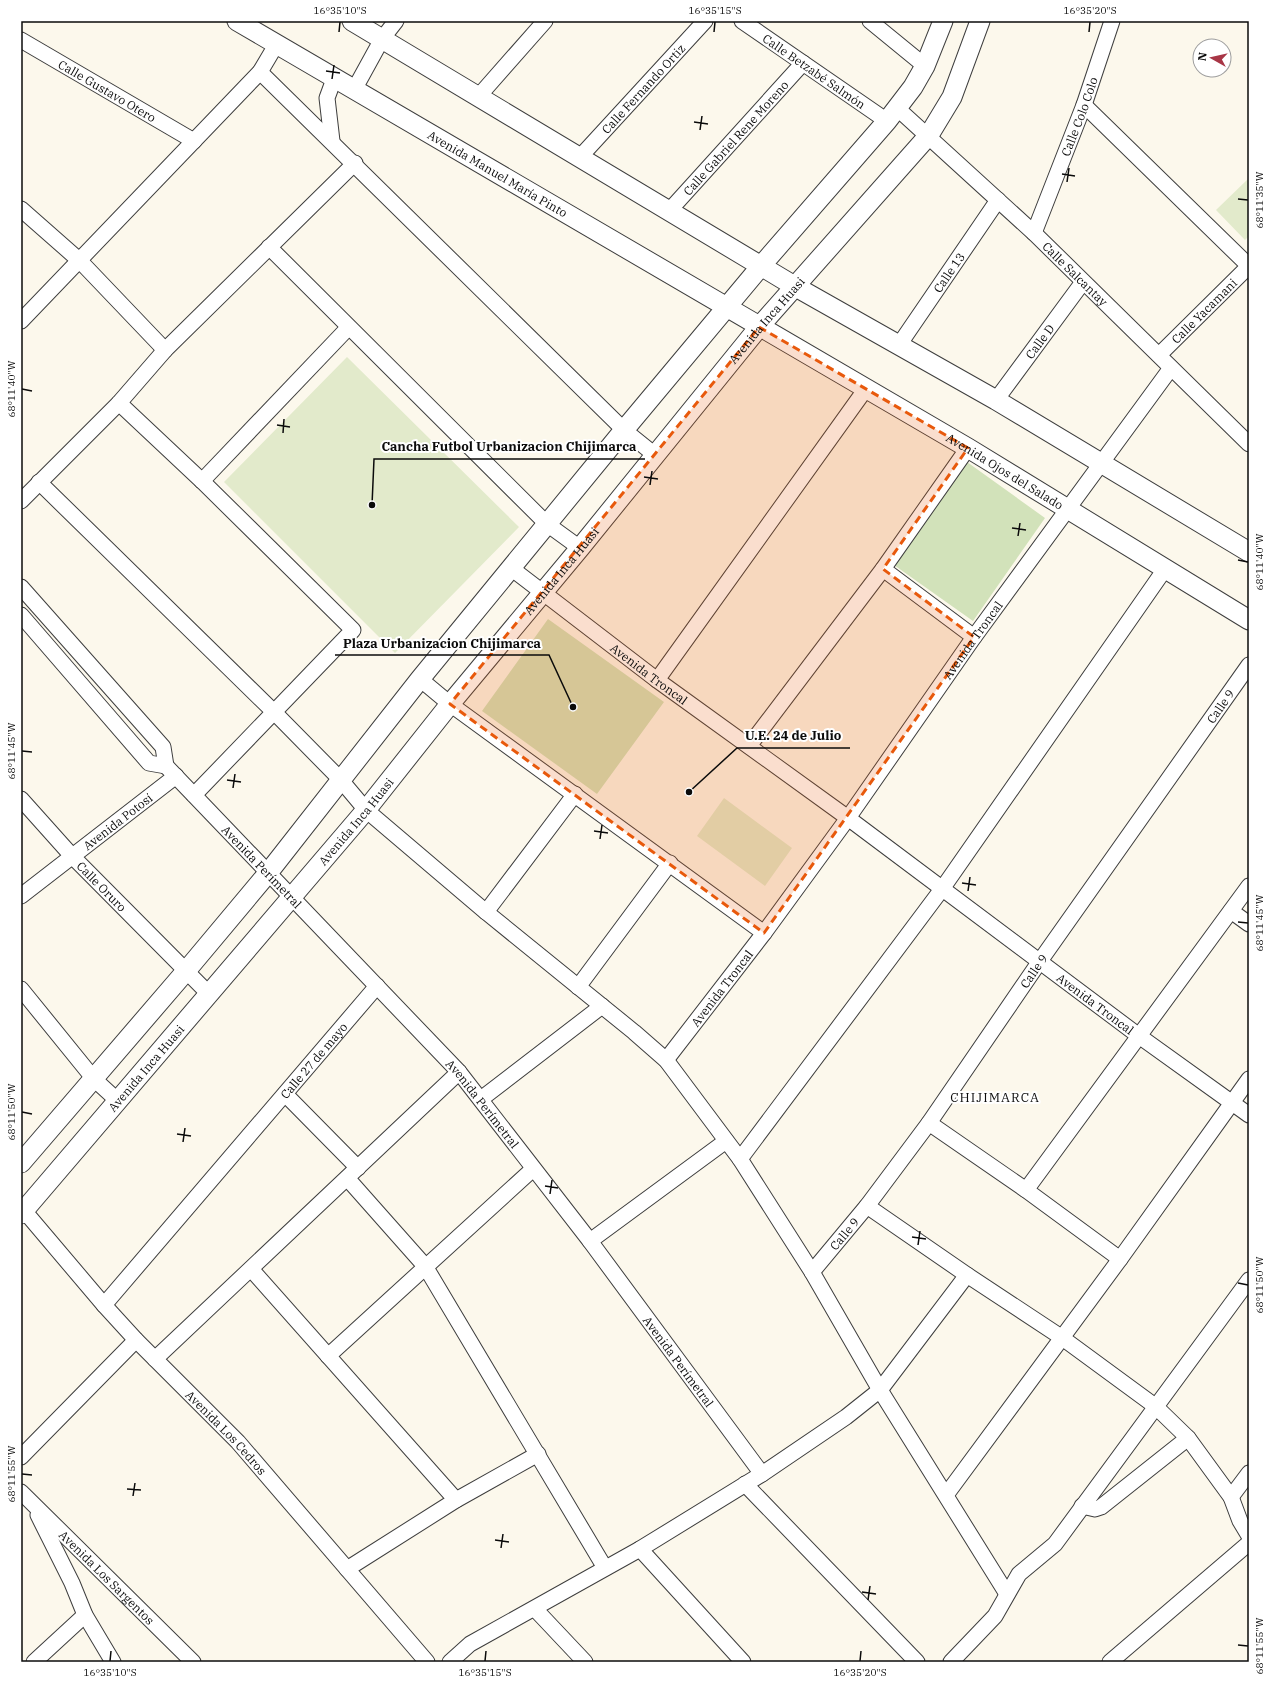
<svg xmlns="http://www.w3.org/2000/svg" width="1270" height="1683" font-family="'IBM Plex Serif',serif">
  <rect width="100%" height="100%" fill="#fcf8ec"/>
  <!-- green -->
  <path fill="#d2e2ba" d="M967 462 1045 518 973 621 894 565Z
    M548 619 664 702 597 794 482 711Z"/>
  <!-- pitch -->
  <path fill="#e2eacb" d="M1249 178V236L1245 240 1216 210Z
    M347 357 519 527 395 653 224 482Z
    M724 798 792 848 765 886 697 836Z"/>
  <g fill="none" stroke-linecap="round" stroke-linejoin="round">
    <defs>
      <g id="minor">
        <path id="s1" d="M742 21 887 121"/>
        <path d="M870 21 925 66"/>
        <path id="s2" d="M21 40 194 141"/>
        <path d="M260 72 624 430 655 455"/>
        <path d="M354 90 382 39 396 21"/>
        <path d="M478 97 545 21"/>
        <path d="M1084 105 1249 266"/>
        <path id="s3" d="M898 109 1034 233 1249 444"/>
        <path d="M332 141 327 98 334 79"/>
        <path id="s4" d="M580 157 705 21"/>
        <path d="M21 209 80 261 165 350"/>
        <path id="s5" d="M669 211 803 63"/>
        <path id="s6" d="M1034 233 1084 105 1112 21"/>
        <path d="M269 247 547 524 580 548"/>
        <path d="M21 321 260 72 276 45"/>
        <path id="s7" d="M899 345 998 200"/>
        <path id="s8" d="M1159 355 1249 266"/>
        <path id="s9" d="M996 400 1083 282"/>
        <path d="M119 403 202 481 353 630 194 795"/>
        <path d="M202 481 348 328"/>
        <path d="M39 482 274 712 340 779 366 810 486 912 634 1032 666 1060 740 1159 812 1272 880 1390 1007 1594"/>
        <path d="M21 501 119 403 165 350 355 163"/>
        <path id="s10" d="M511 568 657 680 848 818 1139 1036 1249 1115"/>
        <path d="M883 569 974 637"/>
        <path d="M21 587 163 747 166 766"/>
        <path d="M21 615 149 763 166 766"/>
        <path d="M420 679 450 704 764 933"/>
        <path d="M657 680 865 390"/>
        <path d="M749 746 883 569 968 448"/>
        <path id="s11" d="M166 766 459 1072 590 1241 762 1474"/>
        <path id="s12" d="M21 799 72 856 209 994"/>
        <path id="s13" d="M21 896 176 776"/>
        <path d="M1231 911 1249 924"/>
        <path d="M486 912 575 794"/>
        <path d="M578 987 670 863"/>
        <path d="M21 989 94 1079 118 1101"/>
        <path id="s14" d="M666 1060 764 933 848 818 974 637 1171 368"/>
        <path d="M285 1094 358 1168"/>
        <path d="M481 1099 602 1006"/>
        <path d="M929 1123 1026 1190 1120 1259"/>
        <path d="M740 1159 942 889 1165 569"/>
        <path d="M347 1178 425 1266 605 1568"/>
        <path d="M1026 1190 1249 886"/>
        <path d="M867 1206 967 1275 1061 1337 1155 1406 1188 1438 1231 1497 1240 1521 1249 1536"/>
        <path id="s15" d="M21 1207 104 1305 136 1340 238 1442 427 1662"/>
        <path d="M590 1241 726 1141"/>
        <path d="M251 1269 456 1500"/>
        <path id="s16" d="M812 1272 867 1206 929 1123 1040 961 1249 665"/>
        <path id="s17" d="M104 1305 377 986"/>
        <path d="M328 1356 533 1169"/>
        <path d="M155 1359 459 1072"/>
        <path d="M21 1457 136 1340"/>
        <path d="M745 1484 917 1662"/>
        <path id="s18" d="M21 1492 193 1662"/>
        <path d="M946 1495 1120 1259 1249 1079"/>
        <path d="M1231 1497 1249 1473"/>
        <path d="M1082 1506 1095 1509 1101 1507 1188 1438"/>
        <path d="M38 1515 72 1583 85 1615 113 1662"/>
        <path d="M640 1549 743 1662"/>
        <path d="M347 1569 456 1500 538 1454"/>
        <path d="M535 1609 585 1662"/>
        <path d="M34 1662 85 1615"/>
        <path d="M450 1662 470 1644 640 1549 762 1474 846 1417 880 1390 967 1275"/>
        <path d="M951 1662 995 1616 1019 1574 1055 1544 1249 1280"/>
        <path d="M1110 1662 1249 1543"/>
      </g>
      <g id="tertiary">
        <path id="s19" d="M237 21 968 448 1249 620"/>
        <path d="M352 21 796 287 996 400 1249 552"/>
        <path d="M21 1163 186 971 268 873 420 679 624 430 761 266 887 121 913 87 925 66 943 21"/>
        <path id="s20" d="M21 1214 366 810 450 704 580 548 759 327 929 135 952 97 980 21"/>
      </g>
    </defs>
    <!-- minor casing -->
    <use href="#minor" stroke="#3e3e3e" stroke-width="17"/>
    <!-- tertiary casing -->
    <use href="#tertiary" stroke="#3e3e3e" stroke-width="21"/>
    <!-- minor -->
    <use href="#minor" stroke="#fff" stroke-width="15"/>
    <!-- tertiary -->
    <use href="#tertiary" stroke="#fff" stroke-width="19"/>
  </g>
  <!-- marked area -->
  <path fill="#e8590c" fill-opacity="0.2" stroke="#e8590c" stroke-width="3" stroke-dasharray="8 5" stroke-linejoin="round" d="M759 327 968 448 883 569 974 637 764 933 450 704Z"/>
  <!-- ticks -->
  <path fill="none" stroke="#0b0b0b" stroke-width="1.5" d="M339 32 340 22M714 32 715 22M1089 32 1090 22M326 71 340 73M332 79 334 65M694 122 708 124M700 130 702 116M1062 174 1075 176M1067 182 1069 168M1238 199 1248 200M22 389 32 391M277 425 290 427M283 433 284 419M644 477 658 479M650 485 652 471M1012 528 1026 530M1018 536 1020 523M1238 560 1248 562M22 751 32 752M227 780 241 782M233 788 235 774M594 831 608 833M600 839 602 825M962 883 976 885M968 891 970 877M1238 922 1248 923M22 1112 32 1114M177 1134 191 1136M183 1142 185 1128M545 1186 558 1188M550 1194 552 1180M912 1237 926 1239M918 1245 920 1231M1238 1283 1248 1285M22 1474 32 1475M127 1489 141 1490M133 1496 135 1483M495 1540 509 1542M501 1548 503 1534M862 1592 876 1594M868 1600 870 1586M1238 1645 1248 1646M110 1661 111 1651M485 1661 486 1651M860 1661 861 1651"/>
  <g text-anchor="middle" dominant-baseline="central" stroke-width="4" stroke-linejoin="round" paint-order="stroke">
    <!-- street labels -->
    <g font-size="12" fill="#0b0b0b" stroke="#fff">
      <text stroke="none"><textPath href="#s1" startOffset="88">Calle Betzabé Salmón</textPath></text>
      <text stroke="none"><textPath href="#s4" startOffset="93">Calle Fernando Ortiz</textPath></text>
      <text stroke="none"><textPath href="#s2" startOffset="100">Calle Gustavo Otero</textPath></text>
      <text stroke="none"><textPath href="#s6" startOffset="125">Calle Colo Colo</textPath></text>
      <text stroke="none"><textPath href="#s5" startOffset="99">Calle Gabriel Rene Moreno</textPath></text>
      <text stroke="none"><textPath href="#s19" startOffset="302">Avenida Manuel María Pinto</textPath></text>
      <text stroke="none"><textPath href="#s7" startOffset="88">Calle 13</textPath></text>
      <text stroke="none"><textPath href="#s3" startOffset="242">Calle Salcantay</textPath></text>
      <text stroke="none"><textPath href="#s8" startOffset="63">Calle Yacamani</textPath></text>
      <text stroke="none"><textPath href="#s20" startOffset="1164">Avenida Inca Huasi</textPath></text>
      <text stroke="none"><textPath href="#s9" startOffset="73">Calle D</textPath></text>
      <text stroke="none"><textPath href="#s19" startOffset="890">Avenida Ojos del Salado</textPath></text>
      <text stroke="none"><textPath href="#s20" startOffset="840">Avenida Inca Huasi</textPath></text>
      <text stroke="none"><textPath href="#s14" startOffset="520">Avenida Troncal</textPath></text>
      <text stroke="none"><textPath href="#s10" startOffset="174">Avenida Troncal</textPath></text>
      <text stroke="none"><textPath href="#s16" startOffset="698">Calle 9</textPath></text>
      <text stroke="none"><textPath href="#s13" startOffset="122">Avenida Potosí</textPath></text>
      <text stroke="none"><textPath href="#s20" startOffset="516">Avenida Inca Huasi</textPath></text>
      <text stroke="none"><textPath href="#s11" startOffset="139">Avenida Perímetral</textPath></text>
      <text stroke="none"><textPath href="#s12" startOffset="119">Calle Oruro</textPath></text>
      <text stroke="none"><textPath href="#s16" startOffset="374">Calle 9</textPath></text>
      <text stroke="none"><textPath href="#s14" startOffset="91">Avenida Troncal</textPath></text>
      <text stroke="none"><textPath href="#s10" startOffset="729">Avenida Troncal</textPath></text>
      <text stroke="none"><textPath href="#s17" startOffset="322">Calle 27 de mayo</textPath></text>
      <text stroke="none"><textPath href="#s20" startOffset="192">Avenida Inca Huasi</textPath></text>
      <text stroke="none"><textPath href="#s11" startOffset="463">Avenida Perímetral</textPath></text>
      <text stroke="none"><textPath href="#s16" startOffset="50">Calle 9</textPath></text>
      <text stroke="none"><textPath href="#s11" startOffset="787">Avenida Perímetral</textPath></text>
      <text stroke="none"><textPath href="#s15" startOffset="305">Avenida Los Cedros</textPath></text>
      <text stroke="none"><textPath href="#s18" startOffset="121">Avenida Los Sargentos</textPath></text>
    </g>
    <!-- neighbourhood labels -->
    <g font-size="13" letter-spacing="1" fill="#0b0b0b" stroke="#fff">
      <text x="995" y="1097">CHIJIMARCA</text>
    </g>
  </g>
  <!-- callouts -->
  <path fill="none" stroke="#0b0b0b" stroke-width="1.5" d="M372 505L374 459H645M573 707L549 655H335M689 792L737 748H850"/>
  <g fill="#0b0b0b" stroke="#fff" stroke-width="1.5">
    <circle cx="372" cy="505" r="4"/>
    <circle cx="573" cy="707" r="4"/>
    <circle cx="689" cy="792" r="4"/>
  </g>
  <g font-size="13" text-anchor="middle" font-weight="bold" fill="#0b0b0b" stroke="#fff" stroke-width="4" stroke-linejoin="round" paint-order="stroke">
    <text x="509" y="451">Cancha Futbol Urbanizacion Chijimarca</text>
    <text x="442" y="648">Plaza Urbanizacion Chijimarca</text>
    <text x="793" y="740">U.E. 24 de Julio</text>
  </g>
  <!-- border -->
  <rect width="1270" height="1683" fill="none" stroke="#ffffff" stroke-width="44"/>
  <!-- north arrow -->
  <g transform="translate(1212 58) rotate(278)"><circle r="19" fill="#ffffff" stroke="#9d9d9d"/>
  <path d="M0-3L7 15L0 10L-7 15Z" fill="#a83646"/>
  <text y="-6" font-size="11" font-weight="bold" text-anchor="middle" fill="#0b0b0b">N</text>
  </g>
  <rect x="22" y="22" width="1226" height="1639" fill="none" stroke="#0b0b0b" stroke-width="1.5"/>
  <g font-size="10" text-anchor="middle" fill="#0b0b0b">
    <text x="340" y="14">16°35'10"S</text>
    <text x="715" y="14">16°35'15"S</text>
    <text x="1090" y="14">16°35'20"S</text>
    <text transform="translate(1259 200) rotate(-90)" y="4">68°11'35"W</text>
    <text transform="translate(11 389) rotate(-90)" y="4">68°11'40"W</text>
    <text transform="translate(1259 562) rotate(-90)" y="4">68°11'40"W</text>
    <text transform="translate(11 751) rotate(-90)" y="4">68°11'45"W</text>
    <text transform="translate(1259 923) rotate(-90)" y="4">68°11'45"W</text>
    <text transform="translate(11 1112) rotate(-90)" y="4">68°11'50"W</text>
    <text transform="translate(1259 1285) rotate(-90)" y="4">68°11'50"W</text>
    <text transform="translate(11 1474) rotate(-90)" y="4">68°11'55"W</text>
    <text transform="translate(1259 1646) rotate(-90)" y="4">68°11'55"W</text>
    <text x="110" y="1676">16°35'10"S</text>
    <text x="485" y="1676">16°35'15"S</text>
    <text x="860" y="1676">16°35'20"S</text>
  </g>
</svg>
